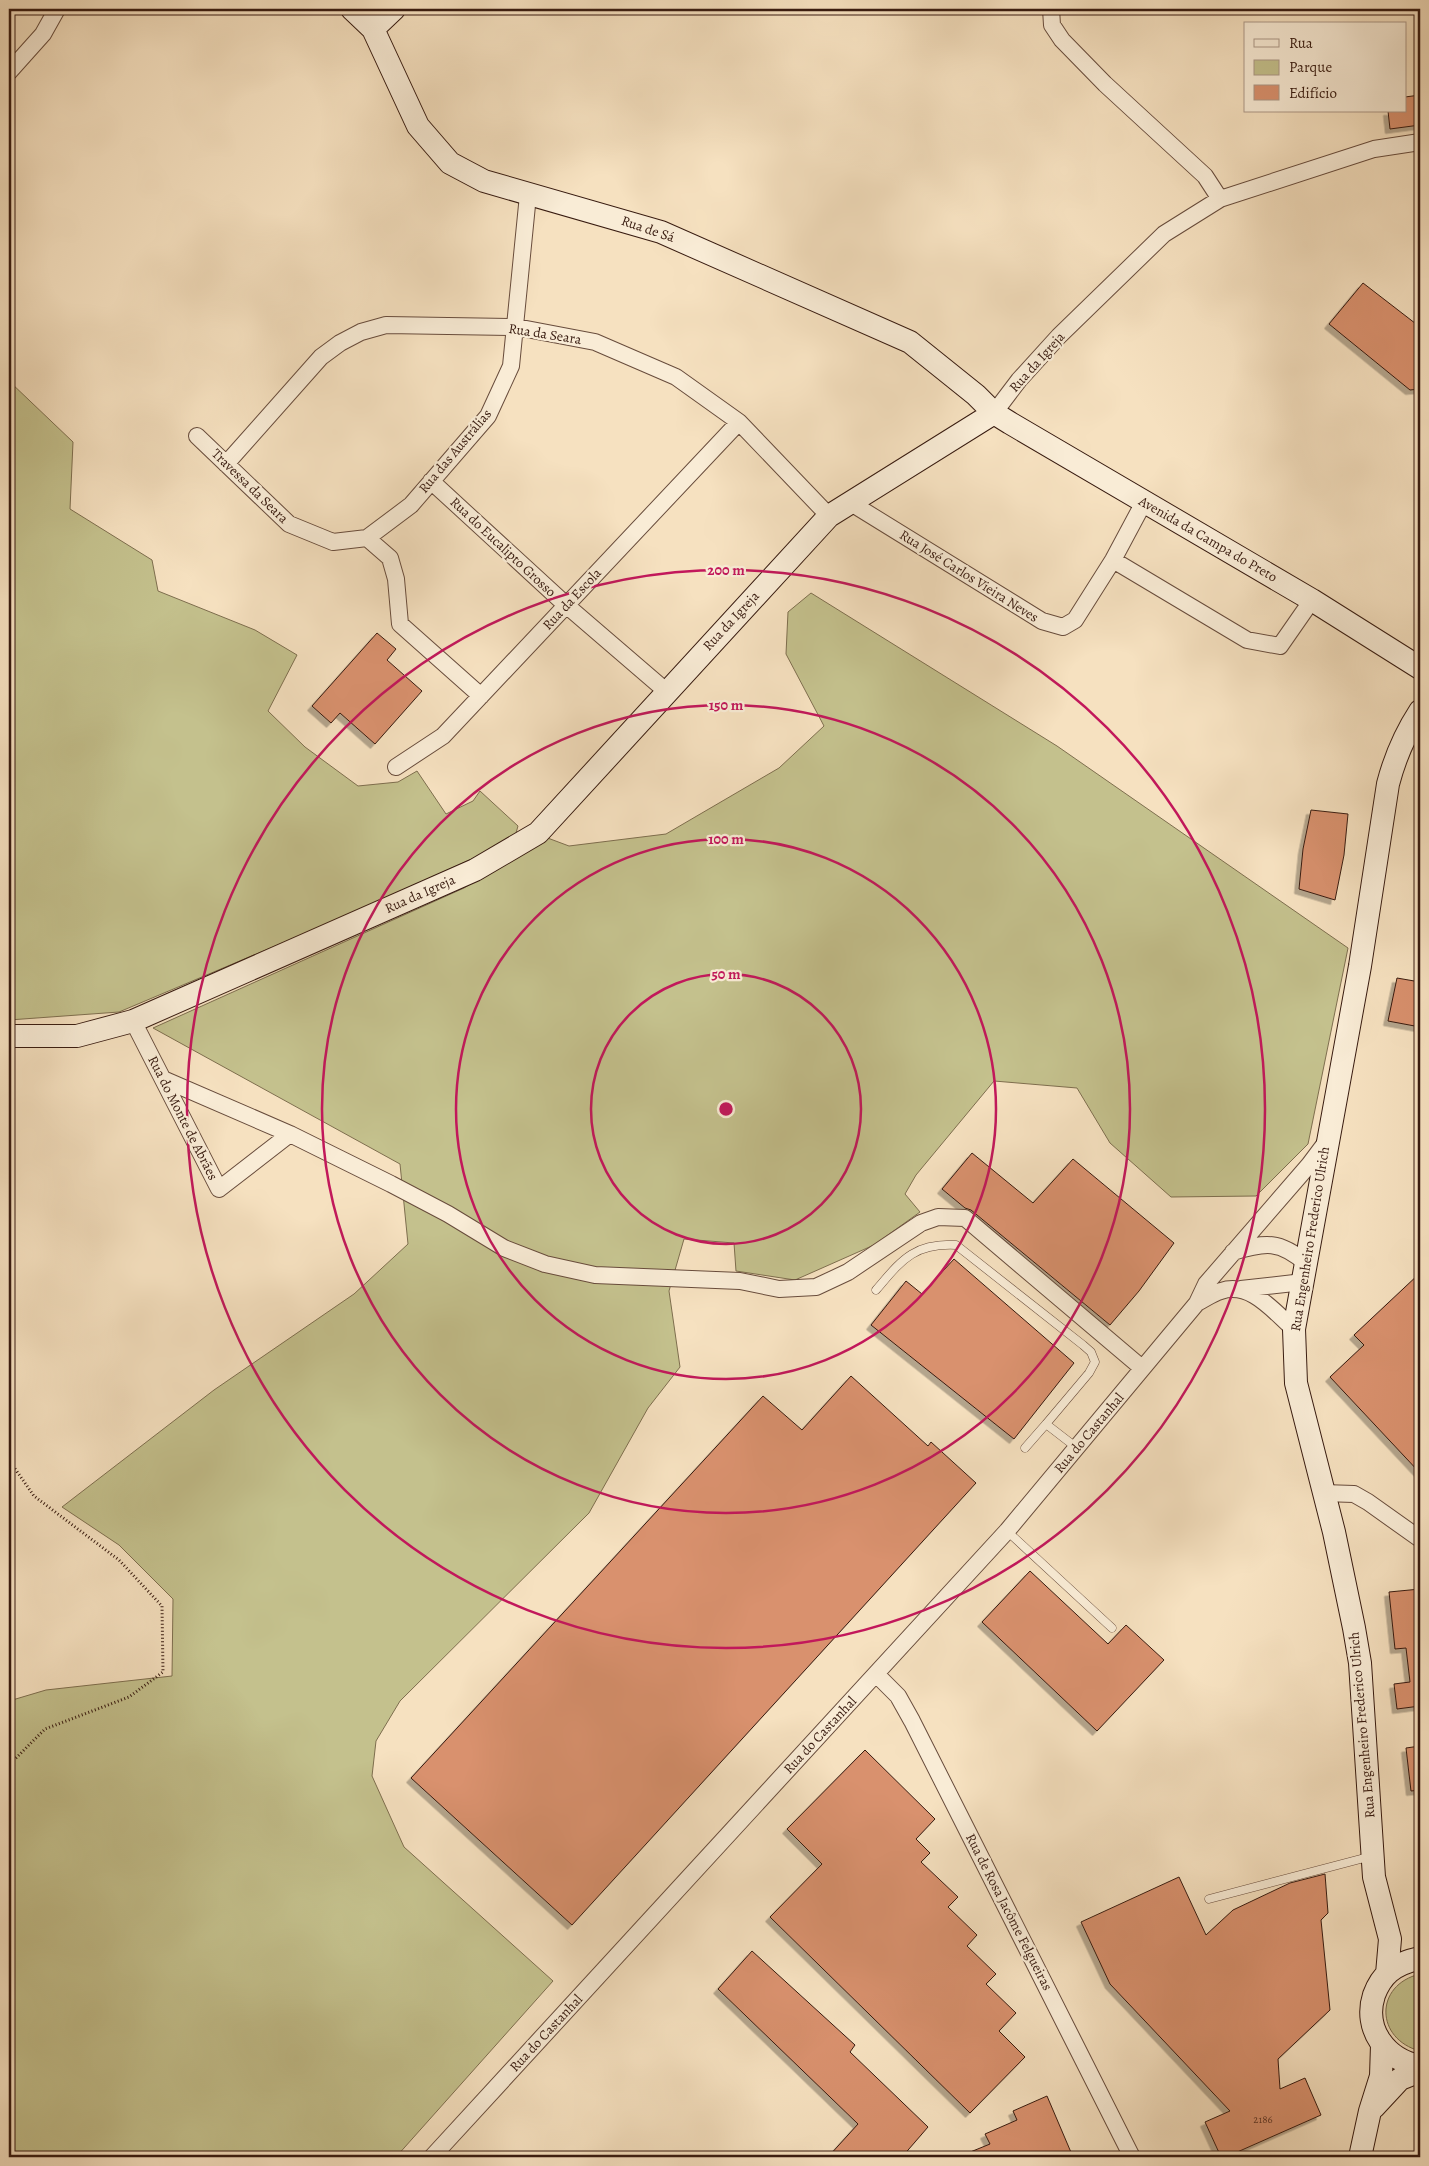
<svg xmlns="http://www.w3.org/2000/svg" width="1429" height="2166" font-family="Alegreya,serif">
  <defs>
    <filter id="shadow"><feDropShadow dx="-4.5" dy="4.5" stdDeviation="0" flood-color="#0004"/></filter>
  </defs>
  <rect width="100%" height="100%" fill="#f6e1c0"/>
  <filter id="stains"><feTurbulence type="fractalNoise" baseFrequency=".004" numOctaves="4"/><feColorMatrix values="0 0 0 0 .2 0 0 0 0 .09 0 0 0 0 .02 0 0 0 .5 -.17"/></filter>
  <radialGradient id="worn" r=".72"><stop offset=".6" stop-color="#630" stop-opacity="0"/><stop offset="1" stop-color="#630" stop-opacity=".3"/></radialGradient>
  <!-- green -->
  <path fill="#c4c18d" stroke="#7e6e4e" d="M9 381 73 442 70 509 152 560 158 591 255 630 297 655 268 711 305 747 358 786 398 782 417 771 446 814 473 801 480 791 518 826 514 840 325 925 119 1012 9 1020Z
    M811 593 1057 746 1348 948 1308 1144 1256 1196 1171 1197 1110 1143 1077 1088 994 1081 916 1175 905 1194 920 1212 874 1245 795 1280 736 1271 734 1243 684 1239 669 1291 680 1367 648 1408 589 1513 400 1701 376 1741 372 1776 404 1847 553 1981 396 2157H19L9 2151V1701L46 1690 172 1676 173 1599 119 1545 62 1507 214 1390 354 1294 408 1244 400 1164 153 1028 464 888 545 837 569 846 666 834 779 768 824 726 786 654 788 612Z
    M1420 1974V2051C1375 2039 1374 1985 1420 1974Z"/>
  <!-- building -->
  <path fill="#d9916e" stroke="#381b10" filter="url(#shadow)" d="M1420 95V125L1390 129 1388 111H1405V97Z
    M1363 283 1420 327V389L1410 390 1329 324Z
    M377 633 396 649 387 660 422 691 375 744 340 713 331 723 312 706Z
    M1311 810 1348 814 1344 855 1335 900 1299 889 1303 849Z
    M1397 978 1420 982V1027L1388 1021Z
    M972 1153 1033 1203 1073 1159 1174 1243 1139 1291 1110 1325 971 1210 965 1208 942 1189Z
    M954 1259 1074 1363 1014 1439 871 1325 906 1281 922 1294Z
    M1420 1273V1473L1330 1377 1364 1345 1354 1335Z
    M851 1376 928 1446 931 1442 976 1483 572 1925 411 1778 763 1396 802 1430Z
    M1030 1571 1108 1644 1126 1625 1164 1660 1097 1731 982 1622Z
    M1420 1589V1706L1397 1709 1394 1684 1410 1682 1406 1648 1395 1649 1389 1592Z
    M1420 1746V1790L1411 1791 1406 1748Z
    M865 1750 935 1819 916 1839 930 1853 921 1862 958 1897 948 1907 977 1935 967 1946 996 1974 986 1984 1016 2013 999 2031 1025 2057 970 2113 770 1917 822 1864 787 1829Z
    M1325 1874 1328 1913 1321 1920 1330 2010 1278 2059 1280 2089 1305 2078 1321 2115 1226 2157H1221L1205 2122 1230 2111 1110 1984 1081 1922 1179 1877 1206 1935 1233 1910 1290 1883Z
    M752 1951 855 2045 850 2052 928 2127 902 2157H828L858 2124 718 1989Z
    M1047 2096 1073 2157H958L990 2144 985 2134 1017 2120 1013 2111Z"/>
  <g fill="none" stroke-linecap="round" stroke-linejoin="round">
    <defs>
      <path id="lane" d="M876 1290C901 1261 913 1243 956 1245L1083 1345 1091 1352 1095 1362 1089 1373 1046 1424 1077 1448
        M1025 1448 1046 1424
        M1007 1531 1112 1628
        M1209 1899 1372 1856"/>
      <path id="street" d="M1051 9 1052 25 1062 40 1105 84 1205 176 1220 199
        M9 72 43 34 57 9
        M994 413 1019 380 1059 336 1164 234 1220 199 1374 149 1420 142
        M197 436 289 524 333 542 367 538 390 558 396 579 400 624 481 696
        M226 464 321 357 340 343 361 332 386 325 516 327 595 342 676 377 739 422 829 516
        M431 481 566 605 666 691
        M851 503 1042 621 1063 627 1075 620 1113 560 1144 502
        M367 538 411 505 488 416 511 366 528 195
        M1113 560 1247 640 1280 646 1312 600
        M396 767 443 736 739 422
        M133 1021 219 1189 290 1134
        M163 1079 290 1134 391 1184 448 1214 504 1248 545 1264 595 1275 740 1281 779 1289 816 1287 848 1272 921 1223 938 1217 965 1218 1142 1368
        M1233 1252C1265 1242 1280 1240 1307 1264
        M1241 1289 1303 1282
        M1197 1303C1205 1299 1213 1293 1221 1291 1251 1281 1274 1312 1294 1329
        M1323 1493 1354 1494 1368 1502 1420 1539
        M876 1674 898 1696 912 1721 1132 2157
        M432 2157 1007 1531 1197 1303 1206 1284 1309 1165 1327 1141"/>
      <path id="secondary" d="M352 9 373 29 418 126 450 163 484 181 661 232 910 342 976 395 994 413 1010 423 1312 600 1420 668
        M373 29 394 9
        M9 1036H77L133 1021 475 870 538 833 829 516 994 413
        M1420 1958C1408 1961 1398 1964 1389 1972 1382 1978 1377 1987 1374 1995 1363 2029 1386 2060 1420 2066
        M1387 1974 1390 1939 1374 1877 1360 1663 1354 1628 1334 1532 1296 1383 1294 1329 1360 966 1388 784C1395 757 1405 734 1420 711
        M1374 2107 1400 2079 1420 2071
        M1360 2157 1370 2111 1381 2076 1382 2045"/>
    </defs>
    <!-- lane casing -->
    <use href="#lane" stroke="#684c3c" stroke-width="9"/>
    <!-- street casing -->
    <use href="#street" stroke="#684c3c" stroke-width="18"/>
    <!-- secondary casing -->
    <use href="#secondary" stroke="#381b10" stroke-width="24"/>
    <!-- path -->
    <path stroke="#381b10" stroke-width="3" stroke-dasharray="1 2.5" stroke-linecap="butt" d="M9 1460 34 1496 119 1560 162 1606 163 1672 129 1697 45 1729 9 1765"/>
    <!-- lane -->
    <use href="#lane" stroke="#f9ecd6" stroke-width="8"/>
    <!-- street -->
    <use href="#street" stroke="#f9ecd6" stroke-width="16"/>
    <!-- secondary -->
    <use href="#secondary" stroke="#f9ecd6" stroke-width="22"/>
  </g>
  <!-- distance rings -->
  <g fill="none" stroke="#c2185b" stroke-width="2.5">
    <circle cx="726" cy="1109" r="135"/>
    <circle cx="726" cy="1109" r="270"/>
    <circle cx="726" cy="1109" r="404"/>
    <circle cx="726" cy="1109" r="539"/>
  </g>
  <g text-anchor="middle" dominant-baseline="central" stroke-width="4.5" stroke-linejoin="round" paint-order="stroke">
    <!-- number labels -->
    <g font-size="11" fill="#603828">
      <text x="1263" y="2119">2186</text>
    </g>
    <!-- street labels -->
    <g font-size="14" fill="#381b10" stroke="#f9ecd6">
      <text transform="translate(648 229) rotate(19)">Rua de Sá</text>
      <text transform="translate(545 334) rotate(9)">Rua da Seara</text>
      <text transform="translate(1037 362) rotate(-48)">Rua da Igreja</text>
      <text transform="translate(455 451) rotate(-50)">Rua das Austrálias</text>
      <text transform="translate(250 486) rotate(44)">Travessa da Seara</text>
      <text transform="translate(1208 539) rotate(30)">Avenida da Campa do Preto</text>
      <text transform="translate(503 547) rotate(43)">Rua do Eucalipto Grosso</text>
      <text transform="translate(969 576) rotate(32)">Rua José Carlos Vieira Neves</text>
      <text transform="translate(572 599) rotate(-47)">Rua da Escola</text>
      <text transform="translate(731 621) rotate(-47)">Rua da Igreja</text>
      <text transform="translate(420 894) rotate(-24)">Rua da Igreja</text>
      <text transform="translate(183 1118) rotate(63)">Rua do Monte de Abrães</text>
      <text transform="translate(1310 1239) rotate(-81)">Rua Engenheiro Frederico Ulrich</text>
      <text transform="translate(1089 1433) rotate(-50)">Rua do Castanhal</text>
      <text transform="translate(1362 1725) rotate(-95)">Rua Engenheiro Frederico Ulrich</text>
      <text transform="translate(820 1735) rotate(-47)">Rua do Castanhal</text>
      <text transform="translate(1009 1912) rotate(63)">Rua de Rosa Jacôme Felgueiras</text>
      <text transform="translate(546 2033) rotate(-47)">Rua do Castanhal</text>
    </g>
  </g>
  <circle cx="726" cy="1109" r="8" fill="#c2185b" stroke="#f9ecd6" stroke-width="2.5"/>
  <g font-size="15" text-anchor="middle" font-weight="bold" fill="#c2185b" stroke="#f9ecd6" stroke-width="4.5" stroke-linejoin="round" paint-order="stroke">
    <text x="726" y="575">200 m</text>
    <text x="726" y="710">150 m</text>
    <text x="726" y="844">100 m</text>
    <text x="726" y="979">50 m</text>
  </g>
  <!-- margin -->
  <rect width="1429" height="2166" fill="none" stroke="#f6e1c0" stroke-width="30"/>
  <rect x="10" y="10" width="1409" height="2146" fill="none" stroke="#381b10" stroke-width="2.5"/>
  <rect x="15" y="15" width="1399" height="2136" fill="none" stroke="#381b10"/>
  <!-- legend -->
  <rect x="1244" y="22" width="162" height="90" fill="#f9ecd6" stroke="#ac9887"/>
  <rect x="1254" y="39" width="25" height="8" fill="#f9ecd6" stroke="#ac9887"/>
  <text x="1289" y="48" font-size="15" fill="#381b10">Rua</text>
  <rect x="1254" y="60" width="25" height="15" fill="#c4c18d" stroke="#ac9887"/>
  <text x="1289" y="72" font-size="15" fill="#381b10">Parque</text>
  <rect x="1254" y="85" width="25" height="15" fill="#d9916e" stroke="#ac9887"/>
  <text x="1289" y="98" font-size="15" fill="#381b10">Edifício</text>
  <rect width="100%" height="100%" filter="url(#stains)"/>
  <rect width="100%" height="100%" fill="url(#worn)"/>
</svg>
